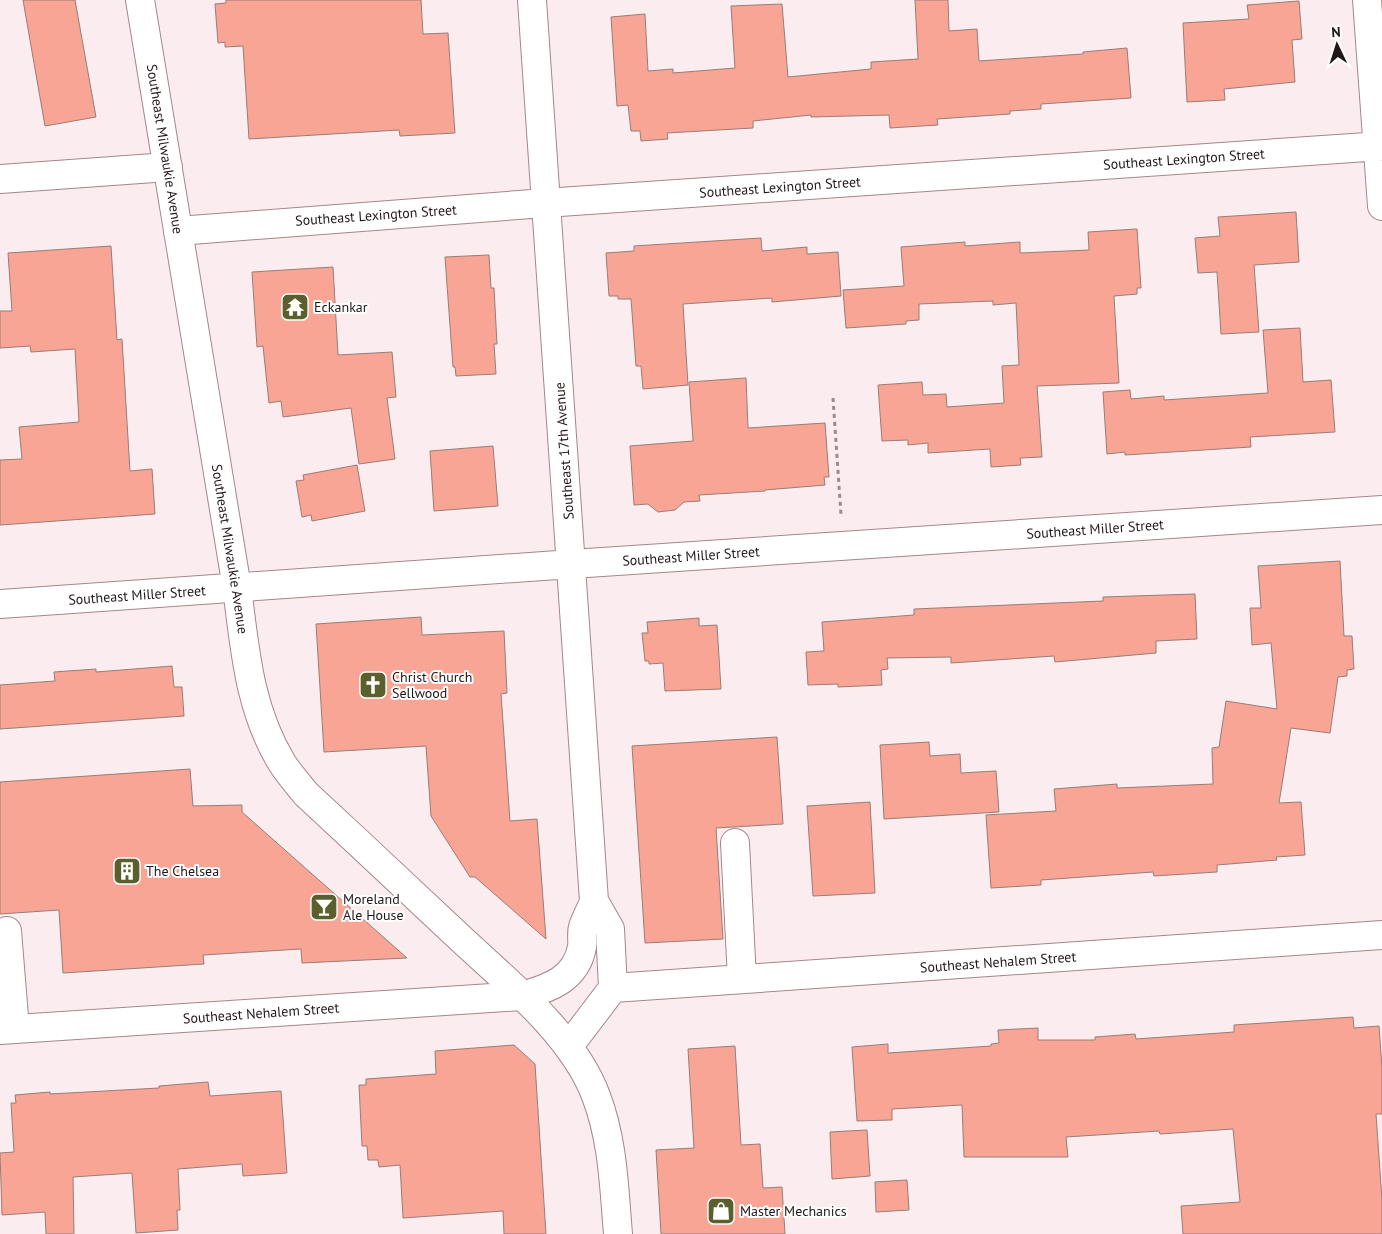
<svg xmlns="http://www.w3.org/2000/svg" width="1382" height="1234" font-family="'PT Sans',sans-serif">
  <rect width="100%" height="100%" fill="#fbedef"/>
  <!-- building -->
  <path fill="#f8a596" stroke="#9a7c76" d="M23 0H75L96 117 45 126Z
    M226 0H421L423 34 448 33 455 133 400 136 399 130 249 139 243 46 225 47V42L218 43 215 4 226 3Z
    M915 0H948L949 31 977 29 979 61 1083 54V52L1127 48 1131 98 1041 104V109L1010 111V114L937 119 938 125 890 128 889 115 811 117V115L753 121V128L667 133 668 139 641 141 640 131H631L628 105 617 106 611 17 645 14 648 71 673 69V73L735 68 731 6 782 4 788 77 871 69V62L918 59Z
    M1299 1 1302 39 1292 40 1295 82 1224 89 1225 100 1187 102 1183 23 1249 19 1247 5Z
    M1296 212 1299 262 1254 265 1259 332 1221 334 1217 272 1198 273 1195 238 1220 236 1218 217Z
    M1137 229 1141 288H1137V294L1114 296 1119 383 1037 386 1042 457 1020 458 1021 465 991 467 990 449 928 453V443L908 445V440L882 441 878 385 922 382 923 395 946 394 947 407 1004 403 1002 366 1019 365 1016 303 993 305V301L919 304V320L906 321V324L846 328 843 290 904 286 901 247 965 242V246L1020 242V253L1089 250 1088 232Z
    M761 238 762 251 807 247V254L838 252 841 296 772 302V298L683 304 688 385 643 389 641 366H636L631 299H618V296H609L606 253 634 251V246Z
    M111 246 117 340 122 339 130 471 152 469 155 514 0 525V460L22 459 19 427 79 422 75 349 31 352 30 346 0 348V311H12L8 253Z
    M489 255 491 288H494L497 344H494L496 374 456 376 455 367H453L445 257Z
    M333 267 338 355 392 352 396 397 387 398 395 459 359 464 351 408 283 417 281 401 269 403 263 346 257 347 252 272Z
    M1300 328 1303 382 1331 380 1335 432 1250 437 1251 447 1125 455V452L1107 454 1103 392 1130 390 1131 399 1164 396V400L1268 393 1263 330Z
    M746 378 748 428 825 423 829 477H824L825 485 765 490V491L699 495 700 501 684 502 675 510 658 512 648 504 634 505 630 446 693 441 689 382Z
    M493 446 498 506 434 511 430 451Z
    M357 465 365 511 312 521 311 515 302 517 296 481 304 480 303 475Z
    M1340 561 1344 636H1352L1354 669 1347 670V676L1338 677 1330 733 1291 728 1279 803 1301 802 1305 855 1276 857 1277 860 1217 865V872L1154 876 1153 872 1041 880V885L991 888 986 815 1056 811 1054 789 1117 784V788L1213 784 1212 748 1219 747 1226 701 1277 709 1271 643 1252 645 1250 608H1261L1258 566Z
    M1195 594 1197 639 1156 641V653L1055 662 1054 656 951 663V657L887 658 888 669 881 670 882 685 838 687V684L808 685 806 652 824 651 822 622 914 615V609L1103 601V597Z
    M421 617 422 635 504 631 507 693 501 694 510 821 537 819 546 939 475 877H470L431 816 426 746 324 752 316 624Z
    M699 618V626L717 625 721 689 665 691 663 663 649 664V661H645L642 633H648L647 622Z
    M172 666 174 687H182L184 716 0 729V685L55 681 54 672 96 669V672Z
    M777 737 783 824 716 828 723 939 645 943 632 746Z
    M929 742 930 756 960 754 961 773 996 771 999 812 884 819 880 745Z
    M190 769 193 806 242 805V812L407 958 302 963 301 949 203 955 204 964 63 973 59 910 0 914V782Z
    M870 802 875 893 813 896 807 806Z
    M1353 1017 1354 1028 1379 1026 1382 1068V1114H1376L1382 1200V1234H1183L1181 1206 1240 1202 1233 1129 1160 1134 1159 1131 1066 1137 1068 1157H964L962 1105 892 1109V1120L857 1121 852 1047 888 1044V1053L991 1046V1044L999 1043 998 1030 1038 1028V1040H1095V1037L1135 1034 1136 1039 1234 1032V1025Z
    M514 1045 535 1064 546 1234H504L503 1211 403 1218 400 1165 379 1167 378 1160H368L367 1146H362L359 1085H366V1079L436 1074 435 1051Z
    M735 1046 741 1145 760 1144 763 1188 782 1187 785 1234H661L656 1150 694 1148 688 1049Z
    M208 1082 210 1096 281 1091 287 1173 243 1176 242 1164 178 1169 180 1210H177L178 1230 136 1233 132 1173 73 1177 74 1234H46L45 1212 2 1215 0 1153 14 1152 11 1103H16L15 1095 50 1092V1094L159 1088V1086Z
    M867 1130 870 1176 832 1179 830 1132Z
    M907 1180 909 1210 876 1212 875 1182Z"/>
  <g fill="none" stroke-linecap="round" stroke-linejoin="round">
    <defs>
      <path id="minor" d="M532 0 594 901 610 929 613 988 569 1046
        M1367 0 1382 206
        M0 179 168 167
        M178 231 545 203 1382 146
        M0 604 572 564 1382 510
        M735 843 742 979
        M7 931 15 1029
        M613 988 1382 935
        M0 1030 522 996C550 988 576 979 582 947 583 940 581 933 583 927 586 918 591 910 594 901"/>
      <path id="major" d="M140 0 237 588C245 650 249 709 282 763 289 774 298 784 306 794 357 841 408 889 458 936 506 981 573 1034 596 1096 613 1140 614 1187 618 1234"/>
    </defs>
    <!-- minor casing -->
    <use href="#minor" stroke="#a5868a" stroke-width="30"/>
    <!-- major casing -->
    <use href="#major" stroke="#a5868a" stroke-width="30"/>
    <!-- path -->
    <path stroke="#988b8d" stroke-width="3" stroke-dasharray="4 4" stroke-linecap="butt" d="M833 398 841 515"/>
    <!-- minor -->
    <use href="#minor" stroke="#fff" stroke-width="28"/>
    <!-- major -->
    <use href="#major" stroke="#fff" stroke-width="28"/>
  </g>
  <!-- icons -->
  <defs>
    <symbol id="temple-square" viewBox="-11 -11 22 22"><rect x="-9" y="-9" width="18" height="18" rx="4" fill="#5b5f2d" stroke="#fff"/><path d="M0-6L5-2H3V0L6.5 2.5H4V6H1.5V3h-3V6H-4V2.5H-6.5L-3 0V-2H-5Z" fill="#fff"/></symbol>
    <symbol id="church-square" viewBox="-11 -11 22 22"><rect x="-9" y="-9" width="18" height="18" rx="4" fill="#5b5f2d" stroke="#fff"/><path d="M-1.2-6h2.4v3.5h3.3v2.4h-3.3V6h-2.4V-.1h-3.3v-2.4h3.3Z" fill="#fff"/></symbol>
    <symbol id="building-square" viewBox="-11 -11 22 22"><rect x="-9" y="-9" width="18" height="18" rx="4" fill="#5b5f2d" stroke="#fff"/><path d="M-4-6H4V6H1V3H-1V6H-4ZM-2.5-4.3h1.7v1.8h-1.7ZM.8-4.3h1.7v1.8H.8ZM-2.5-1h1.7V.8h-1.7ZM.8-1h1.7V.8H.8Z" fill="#fff"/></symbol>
    <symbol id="bar-square" viewBox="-11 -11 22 22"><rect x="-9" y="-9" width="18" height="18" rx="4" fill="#5b5f2d" stroke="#fff"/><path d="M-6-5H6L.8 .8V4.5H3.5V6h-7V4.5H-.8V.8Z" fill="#fff"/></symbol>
    <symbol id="shop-square" viewBox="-11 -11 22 22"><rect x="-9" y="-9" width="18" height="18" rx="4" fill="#5b5f2d" stroke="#fff"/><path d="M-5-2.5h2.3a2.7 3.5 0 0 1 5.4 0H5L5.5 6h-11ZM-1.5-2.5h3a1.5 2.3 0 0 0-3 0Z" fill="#fff"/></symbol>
  </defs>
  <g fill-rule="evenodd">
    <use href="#temple-square" x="279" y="291" width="32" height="32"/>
    <use href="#church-square" x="357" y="669" width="32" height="32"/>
    <use href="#building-square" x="111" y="855" width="32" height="32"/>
    <use href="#bar-square" x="308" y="891" width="32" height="32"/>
    <use href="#shop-square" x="705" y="1195" width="32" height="32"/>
  </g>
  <g text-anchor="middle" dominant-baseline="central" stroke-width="4" stroke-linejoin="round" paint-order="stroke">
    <!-- street labels -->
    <g font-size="14" fill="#221718" stroke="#fff">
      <text transform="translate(165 149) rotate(81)">Southeast Milwaukie Avenue</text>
      <text transform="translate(1184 159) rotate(-4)">Southeast Lexington Street</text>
      <text transform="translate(780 187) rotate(-4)">Southeast Lexington Street</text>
      <text transform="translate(376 215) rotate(-4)">Southeast Lexington Street</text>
      <text transform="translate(564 451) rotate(-94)">Southeast 17th Avenue</text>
      <text transform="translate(1095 529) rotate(-4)">Southeast Miller Street</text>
      <text transform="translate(230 549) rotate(81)">Southeast Milwaukie Avenue</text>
      <text transform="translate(691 556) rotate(-4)">Southeast Miller Street</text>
      <text transform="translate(137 595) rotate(-4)">Southeast Miller Street</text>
      <text transform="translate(998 962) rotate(-4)">Southeast Nehalem Street</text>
      <text transform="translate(261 1013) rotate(-4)">Southeast Nehalem Street</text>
    </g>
    <!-- poi labels -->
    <g font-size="14" fill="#221718" stroke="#fff" text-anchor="start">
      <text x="314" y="307">Eckankar</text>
      <text x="392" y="677">Christ Church<tspan x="392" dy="16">Sellwood</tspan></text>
      <text x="146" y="871">The Chelsea</text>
      <text x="343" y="899">Moreland<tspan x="343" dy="16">Ale House</tspan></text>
      <text x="740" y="1211">Master Mechanics</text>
    </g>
  </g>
  <!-- north arrow -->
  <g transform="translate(1337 45) rotate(356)" stroke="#ffffff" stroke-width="4" paint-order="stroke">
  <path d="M0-4L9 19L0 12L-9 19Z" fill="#221718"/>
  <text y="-8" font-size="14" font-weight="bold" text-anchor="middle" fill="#221718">N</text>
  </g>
</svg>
